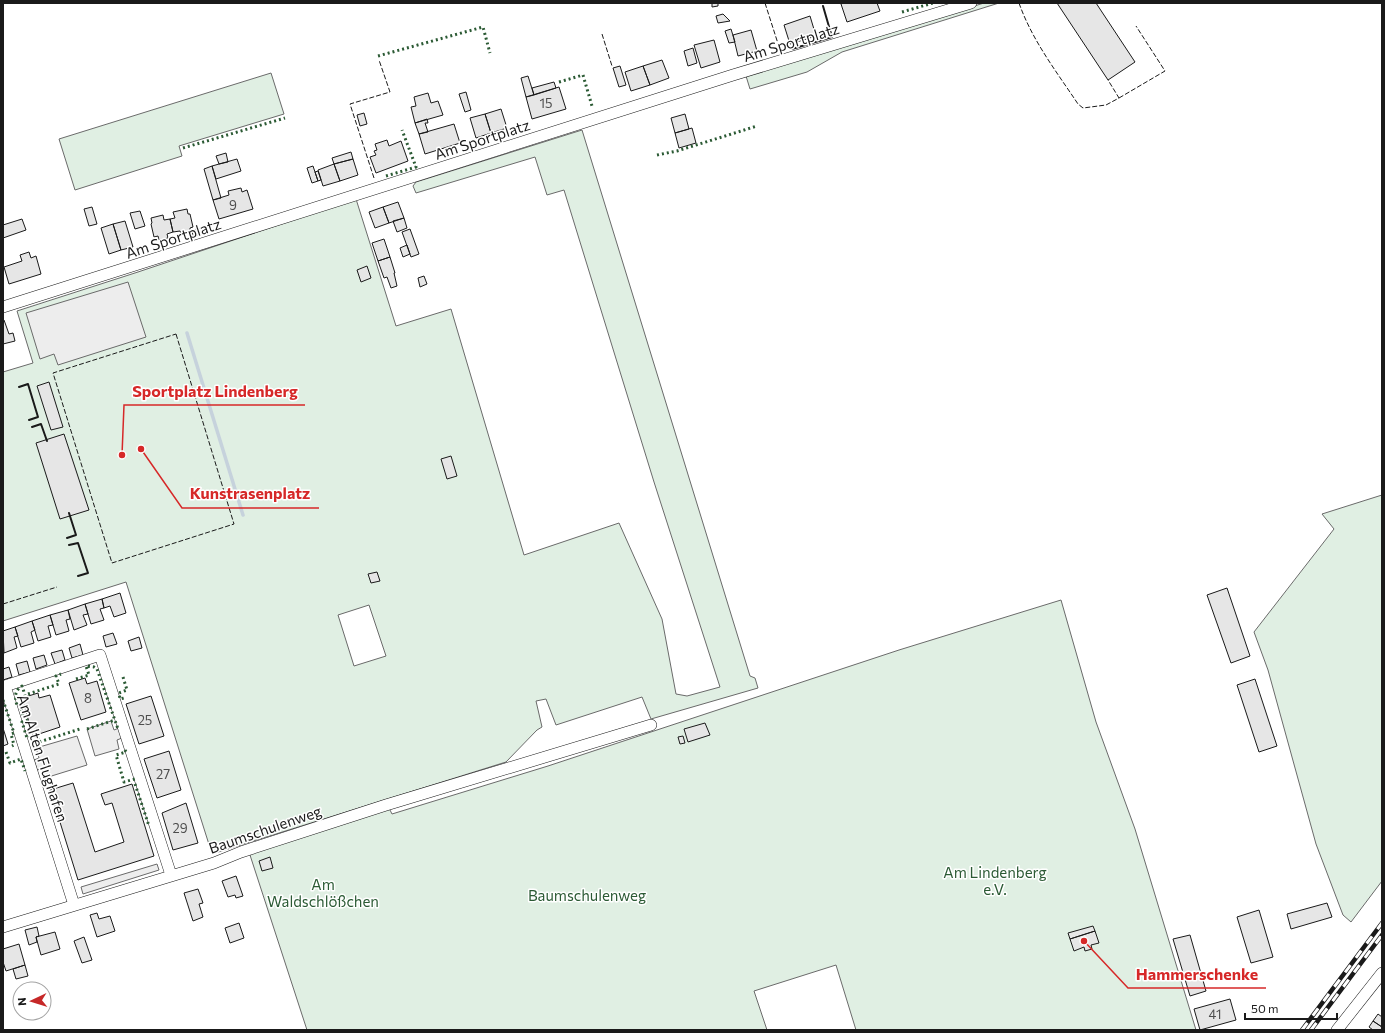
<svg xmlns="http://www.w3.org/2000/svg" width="1385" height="1033" font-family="Commissioner,sans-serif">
  <rect width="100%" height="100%" fill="#fff"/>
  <!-- green -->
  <path fill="#e0efe3" stroke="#6a6a6a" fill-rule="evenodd" d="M984 3H999L842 52 807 72 750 89 746 76Z
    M271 73 284 114 179 146 182 156 75 190 59 139Z
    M582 130 750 676 755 678 758 688 651 719 642 697 556 725 546 699 536 701 542 727 537 730 506 762 212 854 126 582 3 621V372L33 363 17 311 138 272 356 199 396 326 451 309 524 555 619 523 662 619 676 694 687 696 720 687 654 482 564 190 547 195 535 157 416 193 413 186 416 182ZM369 605 386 656 354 666 338 615Z
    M1382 495V881L1351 922 1343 915 1316 844 1268 670 1254 632 1334 529 1322 514Z
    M1061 600 1096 722 1135 829 1196 1030H856L836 965 754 991 767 1030H307L249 852 389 808 392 814 548 766 899 650Z"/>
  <!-- parking -->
  <path fill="#ededed" stroke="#6a6a6a" d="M128 282 146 337 58 365 54 354 40 359 26 313Z
    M111 721 114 730 119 728 122 738 117 740 119 749 95 756 87 729Z
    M77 736 87 765 45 778 42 769 37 770 34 760 39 758 36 748Z
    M157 864 159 870 83 894 81 887Z"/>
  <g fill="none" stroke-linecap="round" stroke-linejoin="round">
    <!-- stream -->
    <path stroke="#c6d2dc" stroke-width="3.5" d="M187 333 243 515"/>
  </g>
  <!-- building -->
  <path fill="#e6e6e6" stroke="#1a1a1a" d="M712 3H718V6L712 7Z
    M843 3H877L880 11 847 22 841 4Z
    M1057 3H1096L1135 62 1108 80Z
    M723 14 730 21 718 23 716 16Z
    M810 16 816 36 790 44 784 25Z
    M731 29 735 42 729 43 725 31Z
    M751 30 757 51 738 56 733 35Z
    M714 40 720 62 701 68 694 45Z
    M693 48 697 63 688 66 684 51Z
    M662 60 669 78 650 85 643 66Z
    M620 66 626 85 619 87 613 68Z
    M643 66 650 85 631 91 625 72Z
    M528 76 534 95 526 97 521 78Z
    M554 82 556 88 534 95 532 88Z
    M559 87 566 109 532 119 526 97Z
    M466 92 471 110 465 112 459 94Z
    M428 93 431 103 438 101 443 115 415 123 411 107 416 106 414 97Z
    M501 109 507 128 491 133 485 114Z
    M364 113 367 124 360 126 357 115Z
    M485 114 491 133 476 138 470 118Z
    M685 114 689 129 675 133 671 118Z
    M427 119 428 123H425L428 132 419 134 415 123Z
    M454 124 460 143 425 154 419 134Z
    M692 128 696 143 679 148 675 133Z
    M387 140 389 146 401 141 408 161 376 173 370 157 376 155 374 151 377 150 375 144Z
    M351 152 353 159 334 164 332 158Z
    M226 153 228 162 219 164 216 156Z
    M237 159 241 171 216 179 212 166Z
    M353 159 358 175 340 181 334 164Z
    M334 164 340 181 323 186 318 170Z
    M212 166 221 198 213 200 204 169Z
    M313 166 318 181 312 183 307 168Z
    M318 171 321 180 318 181 315 172Z
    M241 188 242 192 247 190 253 209 219 219 213 200 229 195 228 191Z
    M398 202 404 218 389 223 383 207Z
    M92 207 97 224 89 226 84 209Z
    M383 207 389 223 375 228 369 212Z
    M187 209 188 214H190L193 227 190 228V232L181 234 180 231 173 232 170 219 175 218 173 212Z
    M140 211 145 226 135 229 130 213Z
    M163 215 164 220 170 219 173 232 167 234 168 238 159 240 158 236 154 237 151 224 152 223 151 218Z
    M404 218 407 228 397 232 393 221Z
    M22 219 26 230 3 238V225Z
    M125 221 133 247 121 250 113 224Z
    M113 224 121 250 109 254 101 228Z
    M202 228 203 234 193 236 192 230Z
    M410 229 419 254 411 257 402 232Z
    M384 239 390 257 378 261 372 243Z
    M407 245 410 254 403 257 400 248Z
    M29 252 31 258 36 256 41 274 9 284 4 267 22 261 20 255Z
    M390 257 395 273H394L397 286 391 288 387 277 384 278 378 261Z
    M367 266 371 278 361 282 357 270Z
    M424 276 427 284 420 287 418 278Z
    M3 320H4L9 334 13 333 15 341 3 344Z
    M49 382 63 427 51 430 37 386Z
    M64 434 89 510 60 519 36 443Z
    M451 456 457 476 447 479 441 459Z
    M377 572 380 581 371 583 368 574Z
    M1227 588 1250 656 1231 663 1207 595Z
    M120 593 126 613 114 617 110 606 104 608 102 599Z
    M102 599 104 608 100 609 104 620 91 624 85 604Z
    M85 604 88 614 83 615 87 625 74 630 68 610Z
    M68 610 70 619 66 620 69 631 56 635 50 615Z
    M50 615 53 625 48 626 51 637 38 641 32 621Z
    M32 621 35 630 31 632 34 643 21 647 15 627Z
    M15 627 18 636 14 637 17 648 4 653 3 631Z
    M113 633 117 644 106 647 103 636Z
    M139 637 142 648 131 651 128 641Z
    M80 644 83 655 72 658 69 648Z
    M62 650 65 660 55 664 51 653Z
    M44 655 47 665 36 669 33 658Z
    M27 661 30 672 19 675 16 664Z
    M9 667 12 677 3 680V669Z
    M85 678 87 684 97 681 106 712 81 720 69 683Z
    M1255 679 1277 746 1259 752 1237 685Z
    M38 693 39 698 50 695 60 727 33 736 22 698Z
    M151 696 164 736 139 744 126 704Z
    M705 723 710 735 688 742 684 729Z
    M3 728 8 744 3 746Z
    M683 736 685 743 680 744 678 737Z
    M169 751 181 790 157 798 144 759Z
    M73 783 95 852 124 842 112 803 105 805 101 794 132 784 154 856 78 880 50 790Z
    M186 803 198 843 173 850 162 813Z
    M270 857 273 868 262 871 259 861Z
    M236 876 243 896 236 898 235 895 228 897 222 881Z
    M198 889 203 903 199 904 203 917 193 921 184 893Z
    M1327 903 1332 917 1291 929 1287 914Z
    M1259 910 1273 957 1251 963 1237 917Z
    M97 913 99 919 110 916 115 931 97 937 90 915Z
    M239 923 244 938 230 943 225 928Z
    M1093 926 1095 931 1070 939 1068 933Z
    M37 927 39 936 36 937 37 942 29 945 25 930Z
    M1095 931 1099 943 1091 945 1092 949 1085 951 1084 947 1074 951 1070 939Z
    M55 932 60 949 41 955 36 937Z
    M1190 935 1206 991 1190 996 1173 939Z
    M84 937 92 960 82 963 74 941Z
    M19 944 25 965 6 971 3 962V949Z
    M25 965 28 976 16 979 13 969Z
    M1230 999 1236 1020 1200 1030 1194 1009Z
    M1378 1014 1382 1017V1027L1373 1021Z
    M1373 1021 1382 1027V1030H1373L1369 1027Z"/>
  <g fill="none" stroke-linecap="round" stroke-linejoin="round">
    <defs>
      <path id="street" d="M3 307 733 75 971 3
        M74 905 5 686 100 655 171 875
        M3 927 214 863 241 852 386 805 651 725
        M1337 1030 1382 973"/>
    </defs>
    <!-- street casing -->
    <use href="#street" stroke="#1a1a1a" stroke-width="12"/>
    <!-- street -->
    <use href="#street" stroke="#fff" stroke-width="11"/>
    <defs>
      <path id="rail" d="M1302 1030 1382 923
        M1311 1030 1382 935"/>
    </defs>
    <!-- rail casing -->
    <use href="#rail" stroke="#1a1a1a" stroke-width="4.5"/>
    <!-- rail -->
    <use href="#rail" stroke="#fff" stroke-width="3" stroke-dasharray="9" stroke-linecap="butt"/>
    <!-- hedge -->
    <path stroke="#2b5a34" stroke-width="3" stroke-dasharray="2 3" stroke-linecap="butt" d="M902 12 933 3
      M378 56 483 27 490 53
      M559 82 583 75 592 106
      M183 148 285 118
      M657 155 677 151 757 126
      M386 176 416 167 402 130
      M123 677 127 690 119 693 120 699 124 698
      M76 679 89 675 86 666 94 667 97 669 118 729
      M28 694 59 684 56 676 61 674
      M3 700 14 733 11 734 14 745 12 746
      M23 715 20 705 17 706C15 697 14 691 22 686L25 695
      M28 720 22 722 27 738 37 736 39 742 80 729
      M87 729 115 720
      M125 750 126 752 116 755 124 782 135 779
      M6 752 10 763 21 759 25 771
      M135 784 149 826"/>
    <!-- fence -->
    <path stroke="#1a1a1a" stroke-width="1" stroke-dasharray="5 2" stroke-linecap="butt" d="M765 3 781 53
      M1019 3C1032 40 1056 71 1078 104L1083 108 1106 105 1119 98 1108 80
      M602 34 612 66
      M1119 98 1165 71 1136 26
      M374 178 350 104 390 92 379 60
      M176 334 234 524 112 563 53 373Z
      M3 604 57 587"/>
    <!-- wall -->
    <path stroke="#1a1a1a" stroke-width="2" d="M792 49 832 37 823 6
      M19 387 28 384 38 417 29 420
      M32 427 41 424 47 441
      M67 538 76 535 69 513
      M69 545 78 543 88 573 78 576"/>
  </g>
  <g text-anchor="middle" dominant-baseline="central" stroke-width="3" stroke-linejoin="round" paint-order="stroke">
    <!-- number labels -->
    <g font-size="13" fill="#4d4d4d">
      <text x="546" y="103">15</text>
      <text x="233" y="205">9</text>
      <text x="88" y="698">8</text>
      <text x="145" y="720">25</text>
      <text x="163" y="774">27</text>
      <text x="180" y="828">29</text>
      <text x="1215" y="1014">41</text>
    </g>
    <!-- street labels -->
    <g font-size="15" fill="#1a1a1a" stroke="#fff">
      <text transform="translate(791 42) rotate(-17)">Am Sportplatz</text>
      <text transform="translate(482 139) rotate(-18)">Am Sportplatz</text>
      <text transform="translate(173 238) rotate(-18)">Am Sportplatz</text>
      <text transform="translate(43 758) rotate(72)">Am Alten Flughafen</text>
      <text transform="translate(265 829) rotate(-19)">Baumschulenweg</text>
    </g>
    <!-- park labels -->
    <g font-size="15" fill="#2b5a34" stroke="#fff">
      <text x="995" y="872">Am Lindenberg<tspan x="995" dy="17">e.V.</tspan></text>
      <text x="323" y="884">Am<tspan x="323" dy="17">Waldschlößchen</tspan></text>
      <text x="587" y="895">Baumschulenweg</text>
    </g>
  </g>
  <!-- callouts -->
  <path fill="none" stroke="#d62828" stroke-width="1.5" d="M122 455L124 405H305M141 449L182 508H319M1084 941L1128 988H1266"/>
  <g fill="#d62828" stroke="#fff" stroke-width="1.5">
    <circle cx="122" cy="455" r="4"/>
    <circle cx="141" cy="449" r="4"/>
    <circle cx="1084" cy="941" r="4"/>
  </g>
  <g font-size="16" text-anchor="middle" font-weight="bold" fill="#d62828" stroke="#fff" stroke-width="3" stroke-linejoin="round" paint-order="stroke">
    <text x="215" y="397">Sportplatz Lindenberg</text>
    <text x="250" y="499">Kunstrasenplatz</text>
    <text x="1197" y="980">Hammerschenke</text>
  </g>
  <!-- border -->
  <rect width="1385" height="1033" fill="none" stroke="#1a1a1a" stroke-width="8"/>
  <!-- north arrow -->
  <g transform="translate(32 1001) rotate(266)"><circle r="19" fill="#ffffff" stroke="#a3a3a3"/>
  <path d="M0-3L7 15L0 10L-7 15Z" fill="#c62828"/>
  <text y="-6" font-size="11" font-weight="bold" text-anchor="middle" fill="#1a1a1a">N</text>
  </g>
  <!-- scale -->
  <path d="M1245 1013v6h92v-6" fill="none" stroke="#1a1a1a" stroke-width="2"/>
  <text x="1251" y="1013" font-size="12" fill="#1a1a1a" stroke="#ffffff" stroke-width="3" paint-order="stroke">50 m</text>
</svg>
